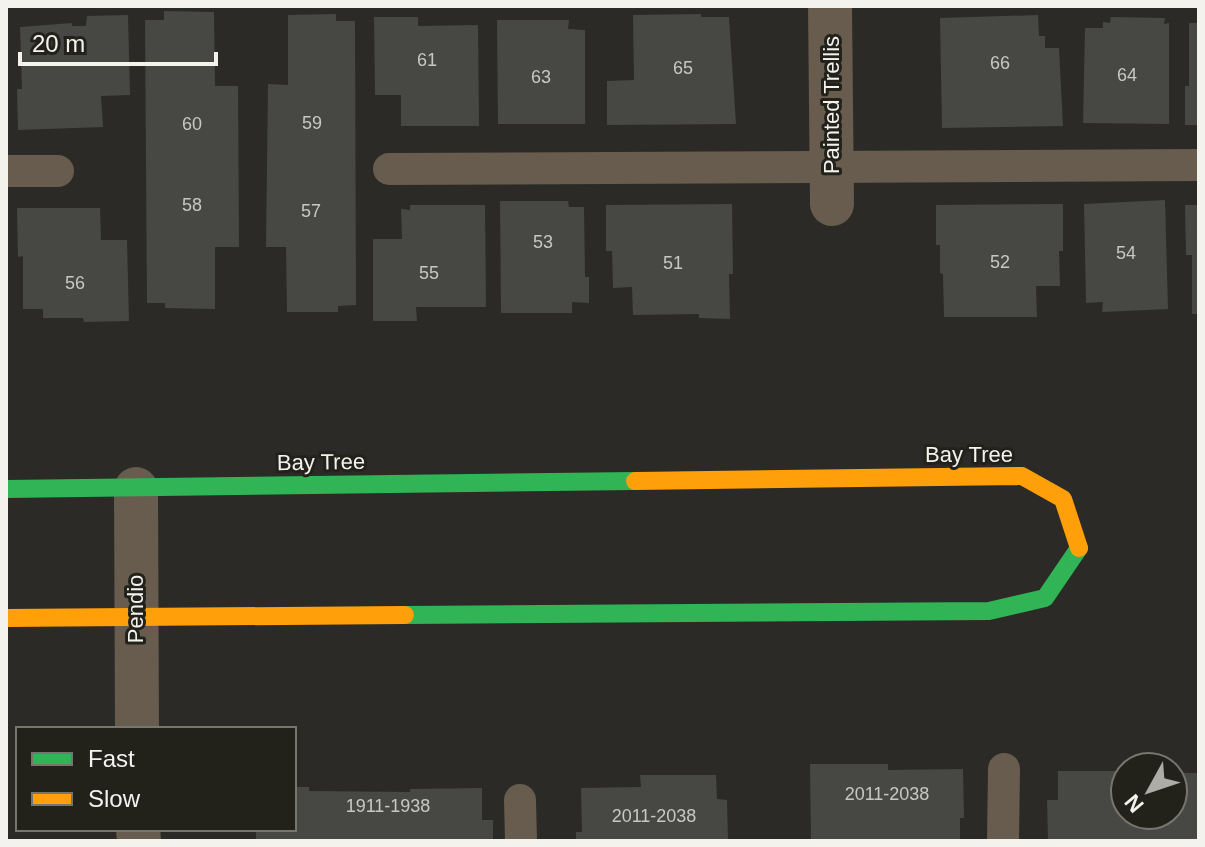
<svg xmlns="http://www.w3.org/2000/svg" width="1205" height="847" font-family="Helvetica,sans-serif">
  <rect width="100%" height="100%" fill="#2b2a26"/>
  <!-- building -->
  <path fill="#474744" d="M164 11 214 12 215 86H238L239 247H215V309L165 308V303H147L145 20H164Z
    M336 14V21H355L356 305 338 306V312H287L286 247H266L268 84 288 85V15Z
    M701 14V17H729L736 124 607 125V81L634 80 633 15Z
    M128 15 130 95 101 96 103 127 18 130 17 89H22L20 27 72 23V26H86L87 16Z
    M1038 15 1039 36H1045V48H1059L1063 126 942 128 940 18Z
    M374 17H418V26L478 25 479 126H401V95H375Z
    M1111 17 1165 18 1164 24 1169 23V124L1083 123 1085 28H1103V22L1110 23Z
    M497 20H569L568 29 585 30V124H498Z
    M1189 23H1199V125H1185V86H1189Z
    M1165 200 1168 309 1102 312 1103 302 1086 303 1084 204Z
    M500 201H568L569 207H584L585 277H589V303L572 302V313H501Z
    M732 204 733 274H729L730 319 699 318V314L633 315 632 287 613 288 612 251H606V205Z
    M1063 204V251H1059L1060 286H1036L1037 317H944L943 274 940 273V245H936V205Z
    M410 205H485L486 307H416L417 321H373V239H402L401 209 410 210Z
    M1185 205H1199V314H1192V255H1186Z
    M17 208H100L101 240H127L129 321 84 322 83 318H43V309H23V256L18 257Z
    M810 764H888V770L963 769 964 818H960V841H811Z
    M1058 771H1125V815H1173V773H1199V841H1048L1047 800H1058Z
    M640 775H716L717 799 727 800 728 841H576V832H582L581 788 641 787Z
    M294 787H309V791L410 792V789L482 788V820H493V841H256V829H294Z"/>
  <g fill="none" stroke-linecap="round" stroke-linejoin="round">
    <!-- lane -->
    <path stroke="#675c4e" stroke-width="32" d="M389 169 1199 165
      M6 171H58
      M520 800 521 841
      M1003 841 1004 769"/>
    <!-- street -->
    <path stroke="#675c4e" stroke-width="44" d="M830 6 832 204
      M136 489 137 729
      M138 829 139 841"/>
    <!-- fast -->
    <path stroke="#30b455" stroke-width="18" d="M6 489 635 481
      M405 615 989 611 1045 598 1079 548"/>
    <!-- slow -->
    <path stroke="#ff9f0a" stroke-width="18" d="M635 481 1022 476 1063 499 1079 548
      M6 618 405 615"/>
  </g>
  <g text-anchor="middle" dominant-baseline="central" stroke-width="6" stroke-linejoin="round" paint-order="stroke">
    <!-- number labels -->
    <g font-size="18" fill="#c8c7c3">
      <text x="427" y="60">61</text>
      <text x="1000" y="63">66</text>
      <text x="683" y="68">65</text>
      <text x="1127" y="75">64</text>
      <text x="541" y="77">63</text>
      <text x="312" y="123">59</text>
      <text x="192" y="124">60</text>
      <text x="192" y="205">58</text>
      <text x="311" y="211">57</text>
      <text x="543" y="242">53</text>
      <text x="1126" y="253">54</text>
      <text x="1000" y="262">52</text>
      <text x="673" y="263">51</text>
      <text x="429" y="273">55</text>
      <text x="75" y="283">56</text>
      <text x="887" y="794">2011-2038</text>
      <text x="388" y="806">1911-1938</text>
      <text x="654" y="816">2011-2038</text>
    </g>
    <!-- street labels -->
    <g font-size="22" fill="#f3f2ed" stroke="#23221a">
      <text transform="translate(831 105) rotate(-90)">Painted Trellis</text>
      <text x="969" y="454">Bay Tree</text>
      <text transform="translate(321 462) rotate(-1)">Bay Tree</text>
      <text transform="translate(135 609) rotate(-90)">Pendio</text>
    </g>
  </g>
  <!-- border -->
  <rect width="1205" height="847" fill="none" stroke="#f3f2ed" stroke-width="16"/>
  <!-- legend -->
  <rect x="16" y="727" width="280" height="104" fill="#23221a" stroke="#76756e" stroke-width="2"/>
  <rect x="32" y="753" width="40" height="12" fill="#30b455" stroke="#76756e" stroke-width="2"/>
  <text x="88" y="767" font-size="24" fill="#f3f2ed">Fast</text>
  <rect x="32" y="793" width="40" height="12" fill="#ff9f0a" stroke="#76756e" stroke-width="2"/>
  <text x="88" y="807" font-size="24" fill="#f3f2ed">Slow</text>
  <!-- north arrow -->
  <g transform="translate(1149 791) rotate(230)"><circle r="38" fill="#23221a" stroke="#76756e" stroke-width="2"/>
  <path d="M0-6L14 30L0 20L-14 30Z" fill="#adaca7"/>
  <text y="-12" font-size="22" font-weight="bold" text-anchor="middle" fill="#f3f2ed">N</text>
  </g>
  <!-- scale -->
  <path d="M20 52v12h196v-12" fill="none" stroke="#f3f2ed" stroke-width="4"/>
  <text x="32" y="52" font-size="24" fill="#f3f2ed" stroke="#23221a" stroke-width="6" paint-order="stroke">20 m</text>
</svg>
